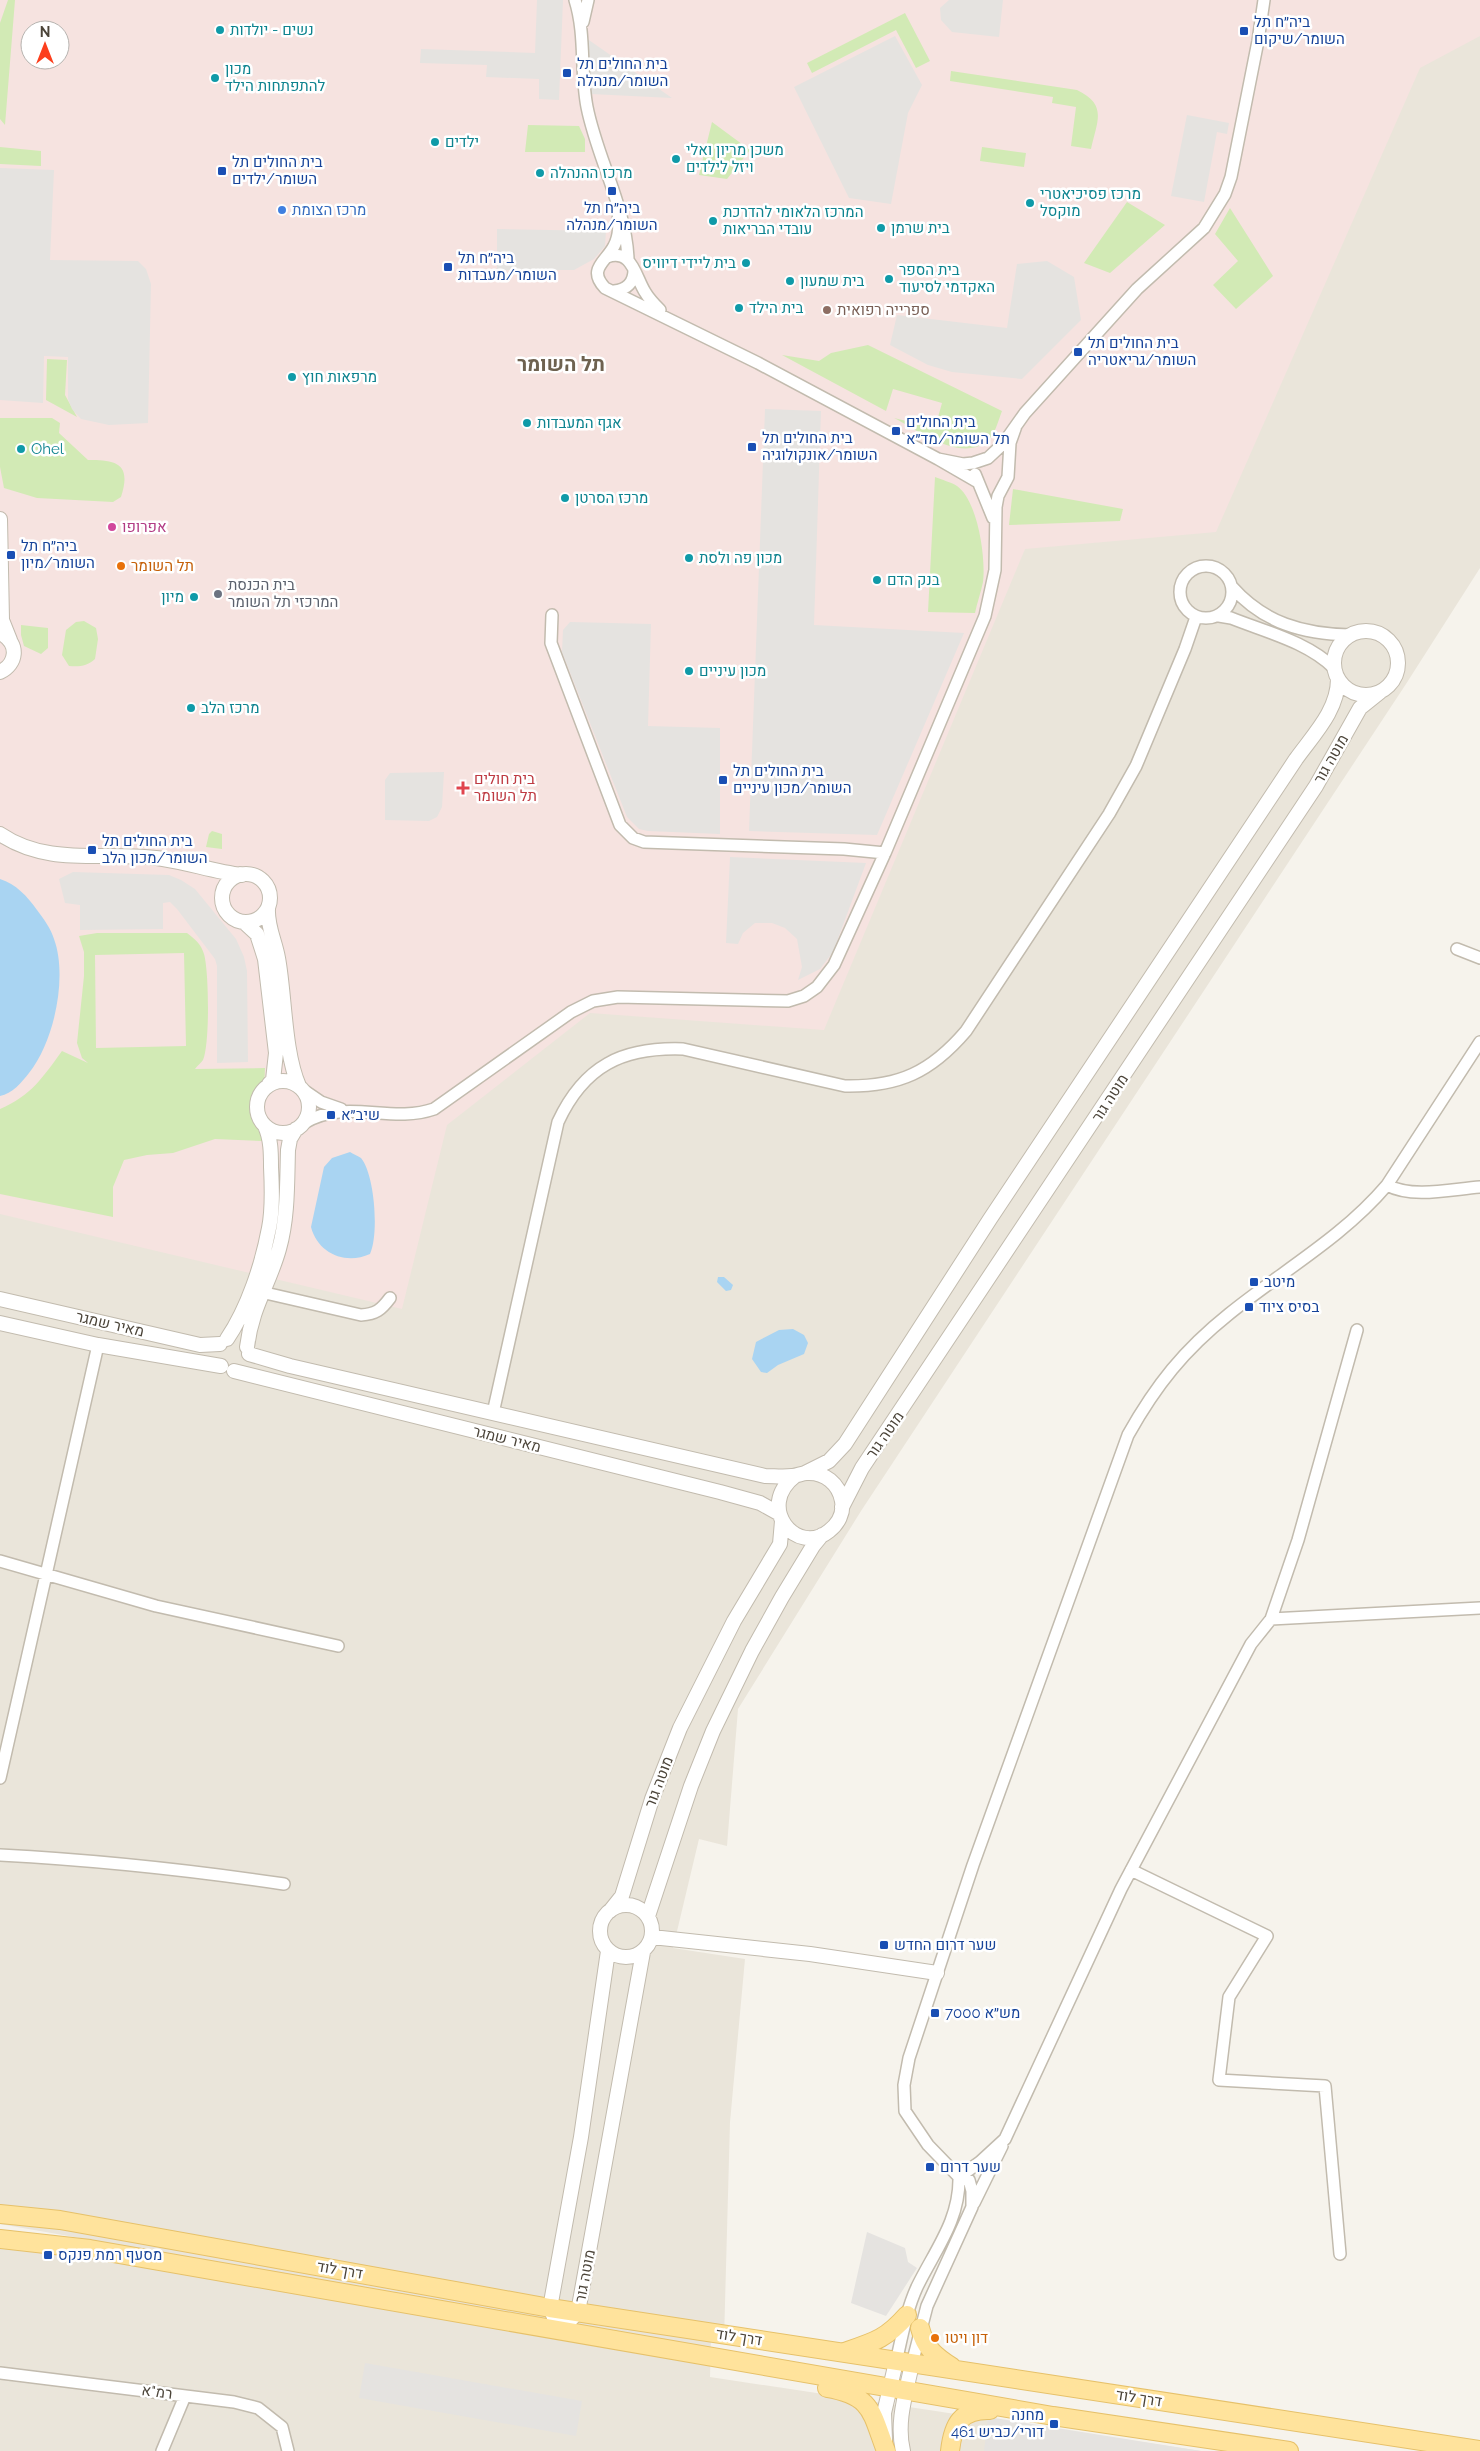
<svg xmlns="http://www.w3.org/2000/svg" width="1480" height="2451" font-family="Raleway,Heebo,sans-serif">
  <rect width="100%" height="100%" fill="#f6f3ec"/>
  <!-- residential -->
  <path fill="#eae5da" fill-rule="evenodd" d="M0 0H1480V568L1406 684 861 1511 738 1709 727 1846 699 1839 673 1948 745 1959 730 2122 724 2340 711 2339 710 2377 1201 2451H0V2249L171 2254 0 2224ZM30 30H60V60H30Z"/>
  <!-- medical -->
  <path fill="#f6e3e0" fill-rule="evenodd" d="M0 0H1480V36L1420 68 1216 532 1025 549 824 1030 590 1013 447 1125 402 1309 0 1214ZM30 30H60V60H30Z"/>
  <!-- green -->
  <path fill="#d2eab5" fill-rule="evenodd" d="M8 0H15L5 125 0 119V23Z
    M905 13 930 61 916 68 896 30 812 73 807 63Z
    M951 71 1077 90C1108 105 1097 121 1091 149L1071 146 1076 107 1052 103 1053 97 950 81Z
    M712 122 750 150 727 179 699 175Z
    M528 125 579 126 585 139V152H525Z
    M0 147 41 151V166L0 164Z
    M982 147 1026 153 1024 167 980 161Z
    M1127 202 1165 225 1110 273 1084 263Z
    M1230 208 1273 276 1236 309 1213 285 1238 261 1215 234Z
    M868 345 1002 411C998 421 995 436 986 442 959 462 918 430 894 418L935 428 942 403 893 389 886 411 782 355 819 361 831 353Z
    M47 359 67 360 65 395 77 417 46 400Z
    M0 418H52L60 423 59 433 88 460C116 460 132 463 121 497L113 502 37 498 4 488 0 467Z
    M935 477C942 480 951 482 957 486 978 501 986 558 983 582 981 592 977 603 975 613L928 612Z
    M1013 489 1123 509 1120 521 1009 525Z
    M84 621 96 628 98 639 95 659C87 666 80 667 69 666L62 655 66 630 76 622Z
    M21 625 48 628V648L41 654 24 646 21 635Z
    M212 831 222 834V849L206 847 209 834Z
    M97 933H187C195 939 201 944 204 954 209 971 210 1044 203 1060 201 1063 197 1066 195 1069L265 1068 262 1141 215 1139 173 1153 147 1155 124 1160 113 1187V1217L0 1194V1109C31 1096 43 1077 62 1051L88 1063 82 1058 77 1043 84 976V952L79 936ZM184 953 186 1046 96 1048 95 955Z"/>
  <!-- parking -->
  <path fill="#e5e3e0" d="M537 0H563L559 100 539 99V79L486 77 487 65 420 63 421 49 535 53Z
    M949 0H1003L999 37 952 32 941 20 940 8Z
    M895 36 922 85 908 113 891 204 849 198 794 87Z
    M586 38 672 98 591 94Z
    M1187 115 1229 123 1227 134 1217 132 1204 202 1171 196Z
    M0 168 54 170 50 260 138 261 146 269 151 284 148 423 109 425 81 419 72 409 68 399V357L44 356 43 403 0 400Z
    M497 229 606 231 605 246 594 259 574 270H497Z
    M1047 261 1074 277 1081 320 1022 379 952 372 928 365 890 345 897 315 1007 328 1017 264Z
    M765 409 821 411 814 625 964 633 877 835 749 831Z
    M570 622 651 624 648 726 720 728V834L648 831 639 829 627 817 562 652 563 630Z
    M444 772 442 807 437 817 429 821 385 820V780L390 773Z
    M730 857 866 863 833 952 820 969 798 980 802 967 797 939 785 928 772 923H755L743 933 738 944 726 943Z
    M73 872 169 875 181 880 195 889 236 939 244 957 247 971 248 1062 217 1063V966L215 959 177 909 170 902 163 903V929L80 930V905L65 903 59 879Z
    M867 2232 905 2248 908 2262 917 2268 886 2316 851 2303Z
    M365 2363 582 2401 576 2436 359 2398Z
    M988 2417 1201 2451H984Z"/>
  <!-- water -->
  <path fill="#a9d4f2" d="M0 879C16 884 27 896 37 910 44 919 51 929 54 939 68 977 54 1042 29 1073 22 1082 12 1094 0 1096Z
    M350 1152C353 1154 358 1156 361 1158 375 1175 379 1235 370 1254 346 1265 318 1254 311 1227L324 1167 332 1158Z
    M718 1277H724L733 1285 731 1290 726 1291 717 1282Z
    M793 1329 804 1335 808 1343 804 1354 778 1365 767 1373 761 1372 752 1359 756 1342 779 1330Z"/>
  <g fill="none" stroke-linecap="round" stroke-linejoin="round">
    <defs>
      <path id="minor" d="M575 0C586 35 580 71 587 107 597 158 626 207 628 259
        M583 22 588 0
        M618 210C619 223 620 235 614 246 606 262 587 269 605 288L758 363 938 459 976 481
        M607 257C632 248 635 276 645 292 649 299 654 304 660 310
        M614 291C627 290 634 282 634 270
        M938 459 963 464 973 463 988 458 1003 444 1025 413 1137 289 1204 228 1225 194 1231 177 1258 41 1264 0
        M975 474 993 518
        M1180 592a26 26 0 1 1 52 0a26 26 0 1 1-52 0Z
        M1232 587C1264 623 1303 634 1350 635
        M552 615 551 643 620 825 633 838 644 842 844 849 885 853
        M1219 616 1231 618C1266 632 1308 642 1335 669
        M1457 949 1480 958
        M302 1089 321 1102 341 1109
        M304 1123C345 1098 391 1124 434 1109L571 1012 593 1001 618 997 788 1001 804 996 817 987 834 965 885 853 985 616 995 570 996 507 998 496 1008 477 1010 443 1016 426
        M1387 1185C1413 1199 1452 1189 1480 1187
        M261 1292 361 1315C376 1314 381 1310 390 1298
        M493 1413 558 1122C584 1066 622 1047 683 1049L845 1086C899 1087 931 1072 966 1031L1109 814 1136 766 1185 649 1196 617
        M0 1561 156 1606 338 1646
        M1271 1619 1480 1608
        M0 1778 98 1345
        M0 1855C95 1860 189 1870 284 1884
        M1131 1870 1267 1936 1229 1997 1219 2080 1325 2086 1340 2254
        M959 2177 980 2162 1005 2139 1121 1889 1251 1644 1271 1619 1298 1540 1357 1330
        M974 2203 1002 2146
        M896 2362C902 2337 906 2311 917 2287 935 2250 960 2220 959 2177
        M912 2364 927 2306 972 2207V2191L969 2180 959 2177 928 2145 905 2111 904 2085 909 2058 973 1865 1128 1435C1156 1385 1184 1350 1229 1314 1282 1271 1342 1238 1387 1185L1480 1042
        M0 2373 234 2402 258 2408 282 2427 288 2451
        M162 2451 185 2396"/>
      <path id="tertiary" d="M0 519 2 620 10 640
        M1334 663a32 32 0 1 1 64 0a32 32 0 1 1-64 0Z
        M0 672C17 664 19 644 2 634
        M0 834C50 868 108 850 163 859 190 863 215 872 242 875
        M222 898a24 24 0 1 1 48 0a24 24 0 1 1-48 0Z
        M268 909C267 926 275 941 278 958 285 996 284 1052 299 1086
        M244 922 257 934 265 959 276 1053 273 1080 269 1084
        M257 1107a26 26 0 1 1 52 0a26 26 0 1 1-52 0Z
        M0 1299 200 1345 220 1344
        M0 1323 98 1345 221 1366
        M227 1339C248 1308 262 1265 269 1228 273 1209 272 1187 271 1167 271 1153 271 1139 265 1126
        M247 1347C252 1306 269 1285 279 1249 288 1217 287 1183 288 1150L290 1139 296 1129
        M249 1354 290 1366 765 1476C774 1476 783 1477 792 1476 797 1476 802 1473 807 1473 825 1472 839 1484 842 1501 844 1513 838 1524 829 1531 797 1557 755 1507 795 1476
        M234 1371 720 1492 760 1503 778 1513
        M805 1473 829 1461 845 1444 990 1219 1296 759C1314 734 1338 710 1338 679
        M842 1507 862 1468 1316 786 1360 708 1380 692
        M600 1931a26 26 0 1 1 52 0a26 26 0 1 1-52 0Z
        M610 1911 622 1896 652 1799 680 1728 734 1621 780 1544 782 1521
        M648 1916 691 1786 713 1731 752 1651 782 1597 813 1546 822 1535
        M652 1937 810 1954 937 1973
        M608 1951 581 2137 550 2308 560 2331 578 2312 643 1952
        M885 2440 884 2413 896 2362
        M903 2451C896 2422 906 2393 912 2364"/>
      <path id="primary" d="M0 2214 60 2220 550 2308 1480 2450
        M0 2239 90 2249 1053 2416 1289 2451
        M920 2328C925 2348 935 2356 952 2367
        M844 2352C874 2342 886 2339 907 2315
        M827 2388C873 2396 871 2412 886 2451
        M950 2451C953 2424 961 2409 990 2410"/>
    </defs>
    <!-- minor casing -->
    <use href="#minor" stroke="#c2bbae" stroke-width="14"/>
    <!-- tertiary casing -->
    <use href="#tertiary" stroke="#c2bbae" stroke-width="16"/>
    <!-- primary casing -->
    <use href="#primary" stroke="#e6c16a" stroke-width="20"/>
    <!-- minor -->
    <use href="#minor" stroke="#fff" stroke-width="11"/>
    <!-- tertiary -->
    <use href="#tertiary" stroke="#fff" stroke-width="14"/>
    <!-- primary -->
    <use href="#primary" stroke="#ffe39c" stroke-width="18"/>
  </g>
  <!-- markers -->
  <g fill="#0f9aa8" stroke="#fff" stroke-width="2">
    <circle cx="220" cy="30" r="5"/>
    <circle cx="215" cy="78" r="5"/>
    <circle cx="435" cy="142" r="5"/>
    <circle cx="676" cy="159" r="5"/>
    <circle cx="540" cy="173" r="5"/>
    <circle cx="1030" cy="203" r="5"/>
    <circle cx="713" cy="221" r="5"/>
    <circle cx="881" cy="228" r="5"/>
    <circle cx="746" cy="263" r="5"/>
    <circle cx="889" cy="279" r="5"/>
    <circle cx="790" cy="281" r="5"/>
    <circle cx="739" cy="308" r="5"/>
    <circle cx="292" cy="377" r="5"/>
    <circle cx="527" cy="423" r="5"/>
    <circle cx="21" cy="449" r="5"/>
    <circle cx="565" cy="498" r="5"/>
    <circle cx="689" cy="558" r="5"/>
    <circle cx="877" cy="580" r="5"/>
    <circle cx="194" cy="597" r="5"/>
    <circle cx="689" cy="671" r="5"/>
    <circle cx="191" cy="708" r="5"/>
  </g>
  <g fill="#1a4fb4" stroke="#fff" stroke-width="2">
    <rect x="1239" y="26" width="10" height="10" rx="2.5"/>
    <rect x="562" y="68" width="10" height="10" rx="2.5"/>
    <rect x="217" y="166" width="10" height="10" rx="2.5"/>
    <rect x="607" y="186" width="10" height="10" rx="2.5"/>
    <rect x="443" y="262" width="10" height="10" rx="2.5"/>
    <rect x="1073" y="347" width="10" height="10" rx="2.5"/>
    <rect x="891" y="426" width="10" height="10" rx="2.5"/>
    <rect x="747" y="442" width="10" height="10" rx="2.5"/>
    <rect x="6" y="550" width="10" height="10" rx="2.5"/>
    <rect x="718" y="775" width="10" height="10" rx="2.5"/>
    <rect x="87" y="845" width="10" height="10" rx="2.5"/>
    <rect x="326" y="1110" width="10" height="10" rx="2.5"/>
    <rect x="1249" y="1277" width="10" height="10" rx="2.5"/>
    <rect x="1244" y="1302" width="10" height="10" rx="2.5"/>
    <rect x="879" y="1940" width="10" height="10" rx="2.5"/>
    <rect x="930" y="2008" width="10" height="10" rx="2.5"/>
    <rect x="925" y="2162" width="10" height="10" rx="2.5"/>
    <rect x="43" y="2250" width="10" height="10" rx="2.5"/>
    <rect x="1049" y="2419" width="10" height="10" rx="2.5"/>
  </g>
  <circle fill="#3f7fe0" stroke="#fff" stroke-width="2" cx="282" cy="210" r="5"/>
  <circle fill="#8d6e63" stroke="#fff" stroke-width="2" cx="827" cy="310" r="5"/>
  <circle fill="#d1479c" stroke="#fff" stroke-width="2" cx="112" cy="527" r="5"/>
  <g fill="#e8710a" stroke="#fff" stroke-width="2">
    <circle cx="121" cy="566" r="5"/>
    <circle cx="935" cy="2338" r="5"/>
  </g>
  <circle fill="#6b7280" stroke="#fff" stroke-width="2" cx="218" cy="594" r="5"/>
  <path fill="#e0444e" stroke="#fff" stroke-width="2" d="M460.5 780.5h5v5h5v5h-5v5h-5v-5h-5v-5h5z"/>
  <g text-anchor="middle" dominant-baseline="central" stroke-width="5" stroke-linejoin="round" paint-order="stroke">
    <!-- transit labels -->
    <g font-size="15" fill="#164399" stroke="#fff" text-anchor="start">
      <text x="1254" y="22">ביה״ח תל<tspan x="1254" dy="17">השומר/שיקום</tspan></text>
      <text x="577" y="64">בית החולים תל<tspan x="577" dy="17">השומר/מנהלה</tspan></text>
      <text x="232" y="162">בית החולים תל<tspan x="232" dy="17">השומר/ילדים</tspan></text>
      <text x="612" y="208" text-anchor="middle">ביה״ח תל<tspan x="612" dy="17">השומר/מנהלה</tspan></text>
      <text x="458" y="258">ביה״ח תל<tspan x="458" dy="17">השומר/מעבדות</tspan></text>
      <text x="1088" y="343">בית החולים תל<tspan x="1088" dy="17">השומר/גריאטריה</tspan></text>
      <text x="906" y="422">בית החולים<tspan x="906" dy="17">תל השומר/מד״א</tspan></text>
      <text x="762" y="438">בית החולים תל<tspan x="762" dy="17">השומר/אונקולוגיה</tspan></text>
      <text x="21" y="546">ביה״ח תל<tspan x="21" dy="17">השומר/מיון</tspan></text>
      <text x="733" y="771">בית החולים תל<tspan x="733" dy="17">השומר/מכון עיניים</tspan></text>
      <text x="102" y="841">בית החולים תל<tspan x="102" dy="17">השומר/מכון הלב</tspan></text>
      <text x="341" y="1115">שיב״א</text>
      <text x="1264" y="1282">מיטב</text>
      <text x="1259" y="1307">בסיס ציוד</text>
      <text x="894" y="1945">שער דרום החדש</text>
      <text x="945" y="2013">מש״א 7000</text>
      <text x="940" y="2167">שער דרום</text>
      <text x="58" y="2255">מסעף רמת פנקס</text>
      <text x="1044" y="2415" text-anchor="end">מחנה<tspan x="1044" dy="17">דורי/כביש 461</tspan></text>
    </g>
    <!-- culture labels -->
    <g font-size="15" fill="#0d838f" stroke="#fff" text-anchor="start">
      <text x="230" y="30">נשים - יולדות</text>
      <text x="225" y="69">מכון<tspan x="225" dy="17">להתפתחות הילד</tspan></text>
      <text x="445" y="142">ילדים</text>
      <text x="686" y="150">משכן מריון ואלי<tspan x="686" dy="17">ויזל לילדים</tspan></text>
      <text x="550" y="173">מרכז ההנהלה</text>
      <text x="1040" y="194">מרכז פסיכיאטרי<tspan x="1040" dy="17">מוקסל</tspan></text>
      <text x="723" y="212">המרכז הלאומי להדרכת<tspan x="723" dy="17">עובדי הבריאות</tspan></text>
      <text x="891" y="228">בית שרמן</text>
      <text x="736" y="263" text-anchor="end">בית ליידי דיוויס</text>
      <text x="899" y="270">בית הספר<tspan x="899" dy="17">האקדמי לסיעוד</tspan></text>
      <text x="800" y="281">בית שמעון</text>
      <text x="749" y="308">בית הילד</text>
      <text x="302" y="377">מרפאות חוץ</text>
      <text x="537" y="423">אגף המעבדות</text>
      <text x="31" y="449">Ohel</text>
      <text x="575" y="498">מרכז הסרטן</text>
      <text x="699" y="558">מכון פה ולסת</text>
      <text x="887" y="580">בנק הדם</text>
      <text x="184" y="597" text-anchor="end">מיון</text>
      <text x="699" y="671">מכון עיניים</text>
      <text x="201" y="708">מרכז הלב</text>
    </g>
    <!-- shop labels -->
    <g font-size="15" fill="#366cbe" stroke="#fff" text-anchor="start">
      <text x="292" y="210">מרכז הצומת</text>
    </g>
    <!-- education labels -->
    <g font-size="15" fill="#785e54" stroke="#fff" text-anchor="start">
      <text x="837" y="310">ספרייה רפואית</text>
    </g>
    <!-- hotel labels -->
    <g font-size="15" fill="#b23c85" stroke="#fff" text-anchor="start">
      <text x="122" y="527">אפרופו</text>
    </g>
    <!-- food labels -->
    <g font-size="15" fill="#c56008" stroke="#fff" text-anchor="start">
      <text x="131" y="566">תל השומר</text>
      <text x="945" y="2338">דון ויטו</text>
    </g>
    <!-- worship labels -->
    <g font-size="15" fill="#5b616d" stroke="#fff" text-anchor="start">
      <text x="228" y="585">בית הכנסת<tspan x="228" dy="17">המרכזי תל השומר</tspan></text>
    </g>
    <!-- street labels -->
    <g font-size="15" fill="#4b4439" stroke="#fff">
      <text transform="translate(1331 759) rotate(-60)">מוטה גור</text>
      <text transform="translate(1110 1098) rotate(-57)">מוטה גור</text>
      <text transform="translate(110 1324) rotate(13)">מאיר שמגר</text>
      <text transform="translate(885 1435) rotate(-55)">מוטה גור</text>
      <text transform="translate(507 1439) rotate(14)">מאיר שמגר</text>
      <text transform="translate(659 1782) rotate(-69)">מוטה גור</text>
      <text transform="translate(340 2270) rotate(10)">דרך לוד</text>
      <text transform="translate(585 2276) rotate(-79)">מוטה גור</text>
      <text transform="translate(739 2337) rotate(9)">דרך לוד</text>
      <text transform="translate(157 2392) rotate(7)">רמ"א</text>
      <text transform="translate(1139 2398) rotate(9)">דרך לוד</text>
    </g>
    <!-- health labels -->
    <g font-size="15" fill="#be3a42" stroke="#fff" text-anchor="start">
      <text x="474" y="779">בית חולים<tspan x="474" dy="17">תל השומר</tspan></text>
    </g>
    <!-- district labels -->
    <g font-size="20" font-weight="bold" fill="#6e6250" stroke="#fff">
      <text x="561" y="364">תל השומר</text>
    </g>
  </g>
  <!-- north arrow -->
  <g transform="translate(45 45)"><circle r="24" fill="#ffffff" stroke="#b7b4b0"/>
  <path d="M0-4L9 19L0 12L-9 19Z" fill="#fc3f1d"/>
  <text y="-8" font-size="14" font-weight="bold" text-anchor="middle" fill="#4b4439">N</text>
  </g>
</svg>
